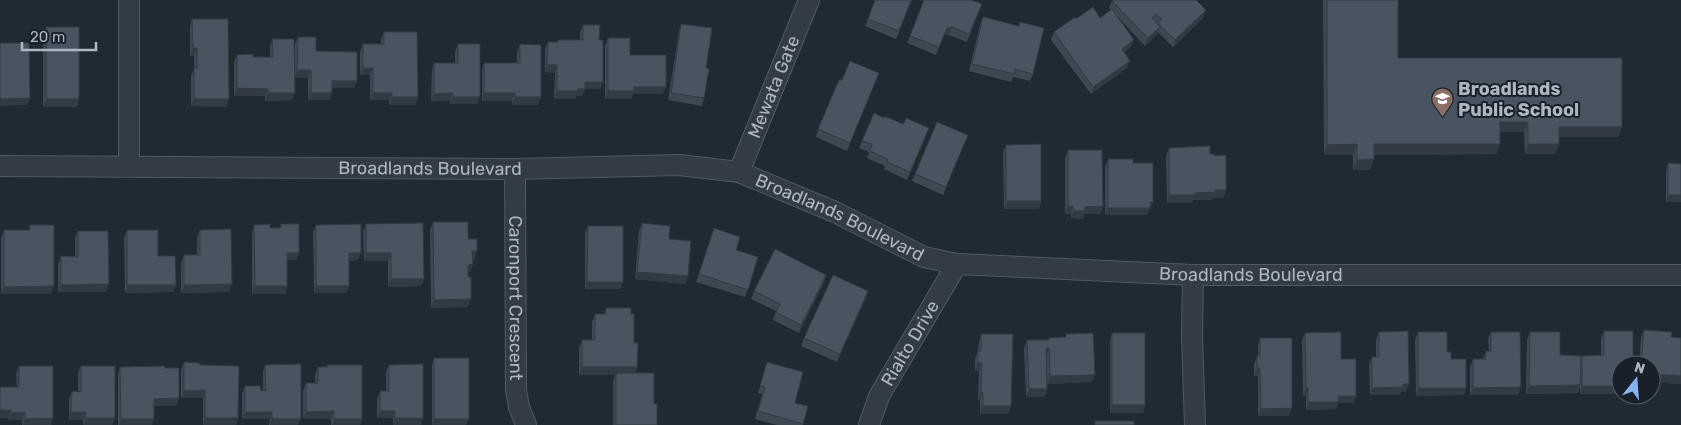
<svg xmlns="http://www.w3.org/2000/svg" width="1681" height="425" font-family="Rubik,sans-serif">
  <rect width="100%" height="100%" fill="#202a33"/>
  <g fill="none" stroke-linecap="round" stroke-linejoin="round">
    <defs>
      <g id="minor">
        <path id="s1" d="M0 166 515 169 679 165 739 172 835 212 924 257 957 264 1193 275H1681"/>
        <path d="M129 166V0"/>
        <path id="s2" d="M515 169 516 390 519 407 526 425"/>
        <path id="s3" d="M739 172 809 0"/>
        <path d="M1193 275 1192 337 1195 425"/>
        <path id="s4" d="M869 425 879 396 957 264"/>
      </g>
    </defs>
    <!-- minor casing -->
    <use href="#minor" stroke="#515963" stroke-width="22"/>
    <!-- minor -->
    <use href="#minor" stroke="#333b44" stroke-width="20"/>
  </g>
  <!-- wall -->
  <path fill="#3e4853" d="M875 0H912L896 39 865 26Z
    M924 0 982 4 967 42 949 35H944L936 55 907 43Z
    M1323 0H1398V58L1622 127 1618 137H1559L1555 154H1525L1524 132H1500V144L1496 154 1374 155V159L1370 170H1353V155H1324Z
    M1112 1 1206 10 1203 18 1173 47 1158 32 1157 34 1145 46 1117 16 1131 47 1124 52 1127 68 1091 94 1051 40 1054 32 1076 19 1100 18 1111 10 1109 8Z
    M983 17 1019 26 1020 22 1033 74 1030 81 1013 77 1011 82 969 71 980 24Z
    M192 19 229 99 226 107 191 106V76L194 69V56H190V27Z
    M681 24 706 68 704 98 702 106 668 100 679 31Z
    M583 25 599 40 603 82 600 89H585L582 96H576V99H554L555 73 545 72V49L548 42H557L558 40H580V32Z
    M46 27 79 99 77 107H43V35Z
    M384 32 418 97 415 105H389V100H370V75H360V52L363 44H381V40Z
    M298 37 316 51 357 81 354 88H332L330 100H308V78H295V44Z
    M608 38 630 55 663 94H633L631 99H605V46Z
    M272 39 292 100 265 101V96H234V62L237 55 253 57H270V47Z
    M458 44 477 104H450V101H431L432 70 434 63H455V52Z
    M520 44 538 105H512V101H482V70L484 63H517V52Z
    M879 73 847 151 816 137 818 129Z
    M968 135 943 195 912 181 915 174Z
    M926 136 907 180 884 169 885 166 867 158 869 152 859 148 862 141Z
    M1006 145 1041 201 1039 209H1004L1003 152Z
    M1169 148 1210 154 1215 156 1226 190 1223 198H1213L1212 200H1193L1192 203H1167L1166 156Z
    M1068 150 1103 206 1100 214H1084L1083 219 1071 218V214H1065V158Z
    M1108 159 1133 163 1153 202 1150 210H1149L1147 215H1105V167Z
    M1668 163 1681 164V202H1666V171Z
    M433 222 468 239 475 259H473L470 272H468V307L431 308 430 230Z
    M642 223 669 239 688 276 685 284 635 279 639 231Z
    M281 224 299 253 296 260H287V286L285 294H252V232L254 225 270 228H280Z
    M366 224 421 286 388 287V261H364L363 231Z
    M30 225 51 294H1V238L4 230H29Z
    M316 225 358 260 349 261V286L346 293H314L313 232Z
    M588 226 620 289H585V233Z
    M714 228 736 250 758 257 745 297 696 282Z
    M127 230 158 256 176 285 173 292 125 293 124 238Z
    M200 230 229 292 181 293V263L184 255H197V237Z
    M78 231 106 292H58V264L61 256H75V238Z
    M824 282 799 333 773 320 776 311 751 299 754 291Z
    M866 298 837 362 801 346 804 338Z
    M606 308 631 314 637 367 635 373 654 404 657 425H613V381L615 375H579V348L582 340H592V322L595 314H604Z
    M1644 330 1671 337 1681 338V384L1651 382V365H1639L1641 338Z
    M1604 331 1621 365V394H1580V387L1578 393 1526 394 1527 340 1530 332 1560 355 1580 362 1582 356 1601 355V339Z
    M1379 332 1406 392H1401L1400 395H1370L1369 364 1372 357H1376V340Z
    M1418 332 1447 352 1451 359 1464 395 1416 396 1415 339Z
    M1491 332 1518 395H1470V367L1473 359H1483L1486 351H1489L1488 339Z
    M1112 333 1145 405 1143 413H1110V341Z
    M1305 333 1341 359 1354 403H1338L1336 409 1306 410V396H1303L1302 340Z
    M981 334 1011 406 1008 414H980V400H978L979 371H975V359L978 351 979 341Z
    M1066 334 1092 382 1047 384V356H1046L1047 389 1044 397H1026L1024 348 1027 340H1048L1049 338 1065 337Z
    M1260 338 1289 416H1258V376H1254V364L1258 356V346Z
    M434 358 466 425H432V365Z
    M184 362 200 365 238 418 236 425H203V398H181V370Z
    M767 362 795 403 808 406 803 425H777L755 419 762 394 758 393Z
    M265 365 298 425H269L270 419H242V393L245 386 261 391H263V372Z
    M327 365 362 419 360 425H331V419H303V391L306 383H315V375L318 367H327Z
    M389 365 421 425H393V418H377V399L380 391H386V372Z
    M19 366 53 418 51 425H22V420H8V418H0V387H17L16 374Z
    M81 366 115 418 112 425H83V420H69V399L72 391 78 392V373Z
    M120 367 165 368 179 398 176 406H154L152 425H118V374Z"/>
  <!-- shaded-wall -->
  <path fill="#323b43" d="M1206 10 1203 18 1173 47 1175 40Z
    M952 27 949 35H944L936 55 947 28Z
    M1160 27 1157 34 1145 46 1148 38Z
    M1134 40 1131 47 1119 56 1122 49Z
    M193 48H197L194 56H190Z
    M1130 61 1127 68 1091 94 1093 87Z
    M547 65H557L555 73 545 72Z
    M363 68H373L370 75H360Z
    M297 70H311L308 78H295Z
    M332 81H357L354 88H330Z
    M585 82H603L600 89H585L582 96H576V99H554L557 91 578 89Z
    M634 87H666L663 94H633L631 99H605L608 91Z
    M237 88 268 89 265 96H234Z
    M268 93H295L292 100 265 101Z
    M311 93H332L330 100H308Z
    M373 93H392L389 100H370Z
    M453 93 450 101H431L434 94Z
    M484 93H515L512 101H482Z
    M392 97H418L415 105H389Z
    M453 97H480L477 104H450Z
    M515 97H541L538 105H512Z
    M30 98 27 105 0 106V99Z
    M46 99H79L77 107H43Z
    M194 99H229L226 107 191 106Z
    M1500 122H1528L1524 132H1496Z
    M1559 127H1622L1618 137H1555Z
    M1357 144 1353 155H1324L1327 145Z
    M1374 144H1500L1496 154 1370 155Z
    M1528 144H1559L1555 154H1525Z
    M1374 159 1370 170H1353L1357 160Z
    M1215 190H1226L1223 198H1213L1212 200H1193L1192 203H1167L1169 195Z
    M1668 195H1681V202H1666Z
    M1006 201H1041L1039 209H1004Z
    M1150 202H1153L1150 210H1149L1147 215H1105L1108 208Z
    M1073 206 1071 214H1065L1068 207Z
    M1103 206 1100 214H1084L1083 219 1071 218 1074 211 1085 207Z
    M472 251H477L475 259H470Z
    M287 253H299L296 260H284Z
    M349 253H361L358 260 346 261Z
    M366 253H391L388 261H364Z
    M473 264 470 272H465L468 265Z
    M637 272 688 276 685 284 635 279Z
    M826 275 824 282 799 333 801 325Z
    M391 279H424L421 286 388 287Z
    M587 282H623L620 289H585Z
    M109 284 106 292H58L61 285Z
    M232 284 229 292 181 293 184 285Z
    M127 285H176L173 292 125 293Z
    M54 286 51 294H1L4 287Z
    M255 286H287L285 294H252Z
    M316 286H349L346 293H314Z
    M868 291 866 298 837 362 840 354Z
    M471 299 468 307 431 308 434 300Z
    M1046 348H1049L1047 356H1043Z
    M978 363H982L979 371H975Z
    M582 367H637L635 375 616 373 615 375H579Z
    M1257 368H1260L1258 376H1254Z
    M1651 374 1681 376V384L1651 382Z
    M1095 375 1092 382 1047 384 1050 376Z
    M1403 384H1409L1406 392H1401L1400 395H1370L1372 388Z
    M1580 385 1578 393 1526 394 1529 386Z
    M1582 386H1621V394H1580Z
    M1521 387 1518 395H1470L1473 388Z
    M1306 388H1308L1306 396H1303Z
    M1418 388H1466L1464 395 1416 396Z
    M1029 389H1047L1044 397H1026Z
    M205 390 203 398H181L184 391Z
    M981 392 983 393 980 400H978Z
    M1338 396H1356L1354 403H1338L1336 409 1306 410 1308 402Z
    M179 398 176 406H151L154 399Z
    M1112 405H1145L1143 413H1110Z
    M983 406H1011L1008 414H980Z
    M1292 408 1289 416H1258L1261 409Z
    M0 410H11L8 418H0Z
    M334 411 331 419H303L306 412Z
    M380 411H395L393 418H377Z
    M25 412 22 420H8L11 413Z
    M71 412H86L83 420H69Z
    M245 412H272L270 419H242Z
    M53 418 51 425H23L25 419Z
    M86 418H115L112 425H83Z
    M205 418H238L236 425H203Z
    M395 418H423L421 425H393Z
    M121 419H154L152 425H119Z
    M272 419H301L298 425H270Z
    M334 419H362L360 425H332Z
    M434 419H469L466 425H432Z"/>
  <!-- building -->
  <path fill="#485460" stroke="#323b43" d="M875 0H911L899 31 868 19Z
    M924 0H971L982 4 969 34 952 27 947 28 939 47 910 36Z
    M1113 0H1196L1206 10 1175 40 1158 23 1162 19 1156 14 1152 18 1160 27 1148 38 1112 1Z
    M1327 0H1398V58H1622V127H1559V144H1528V122H1500V144H1374V159L1357 160V144L1327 145Z
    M1093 7 1100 18 1112 9 1134 40 1122 49 1130 61 1093 87 1054 32 1075 17 1076 19Z
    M983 17 1019 26 1020 22 1044 28 1033 74 1015 69 1014 74 972 64Z
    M192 19H228L229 99H194V68H197V48H193Z
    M681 24 712 28 706 68 709 69 704 98 671 93Z
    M583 25H600L599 40H603V82H585V89H578V91H557V65H547L548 42H558V40H583Z
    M46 27H79V99H46Z
    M384 32H417L418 97H392V93H373V68H363V44H384Z
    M298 37H316V51L357 52V81H332V93H311V70H297Z
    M608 38H630V55H666V87H634V91H608Z
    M272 39H294L295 93H268V89L237 88V55L253 54V57H273Z
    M0 43H29L30 98 0 99Z
    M458 44H480V97H453V93L434 94V63H458Z
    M520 44 541 45V97H515V93H484V63H520Z
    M850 61 879 73 850 143 818 129 839 80H842Z
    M874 113 884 118V116L903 124 906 118 929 128 910 172 887 162 888 159 870 151 872 144 862 141Z
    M937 122 968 135 946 187 915 174Z
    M1041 144V201H1006V145Z
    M1210 146V154H1215V156L1226 155V190H1215V192L1195 193V195H1169V148Z
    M1068 150H1102L1103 206 1085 207V211H1074L1073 206 1068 207Z
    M1108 159H1133V163H1153V202H1150V208H1108Z
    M1668 163 1681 164V195H1668Z
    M433 222H468V239H477V251H472L473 264 468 265V277H471V299L434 300Z
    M423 223 424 279H391V253H366V224Z
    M642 223 670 226 669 239 691 241 688 276 637 272Z
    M270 224V228H281V224H299V253H287V286H255L254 225Z
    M361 224V253H349V286H316V225Z
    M30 225H54V286L4 287V230H30Z
    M588 226H623V282H587Z
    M714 228 740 237 736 250 758 257 748 290 699 274Z
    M231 229 232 284 184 285V255H200V230Z
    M127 230H158V256H175L176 285H127Z
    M78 231H108L109 284 61 285V256L78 257Z
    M775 249 826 275 801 325 776 312 780 304 754 291Z
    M833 275 868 291 840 354 804 338Z
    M606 308H631V314H634V343H638L637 367H582V340H595V314H606Z
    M1644 330 1672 332 1671 337 1681 338V376L1651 374V365H1641Z
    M1408 331 1409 384H1403V387L1372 388V357H1379V332Z
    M1604 331H1633V365H1621V386H1582V356L1604 355Z
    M1341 332V359H1356V396H1338V402H1308V388H1306L1305 333Z
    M1418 332H1447V352H1451V359H1466V388H1418Z
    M1491 332H1520L1521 387 1473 388V359H1486V351H1491Z
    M1530 332H1560V355L1581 356 1580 385 1529 386Z
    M1093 333 1095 375 1050 376 1049 348H1046L1047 389H1029L1027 340H1049V338L1066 337V334Z
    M1112 333H1145V405H1112Z
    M981 334H1013L1011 406H983V393L981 392 982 363H978V351H981Z
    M1260 338H1292V408L1261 409 1260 368H1257V356H1260Z
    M434 358H469V419H434Z
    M184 362 200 363V365L239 366 238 418H205V390L184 391Z
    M767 362 803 372 795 403 808 406 803 424 758 411 765 387 760 386Z
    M301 364V419H272V412H245V386H260L261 391 266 390 265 365Z
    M423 364V418H395V411H380V391H389V365Z
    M327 365H362V419H334V411L306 412V383H318V367H328Z
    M19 366H53V418L25 419V412L11 413V410H0V387H19Z
    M81 366H115V418H86V412H71L72 391 81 392Z
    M165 366V368H179V398L154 399V419H121L120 367Z
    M616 373H654V404L657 403V425H616Z
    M1095 421H1134V425H1095Z"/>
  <!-- icons -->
  <defs>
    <symbol id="school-pin" viewBox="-11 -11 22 30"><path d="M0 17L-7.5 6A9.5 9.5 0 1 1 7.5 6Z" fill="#8d6e63" stroke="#192029"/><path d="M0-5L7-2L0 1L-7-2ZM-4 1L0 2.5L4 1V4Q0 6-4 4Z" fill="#fff"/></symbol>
  </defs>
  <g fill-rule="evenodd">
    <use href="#school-pin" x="1430" y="86" width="25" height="34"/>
  </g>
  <g text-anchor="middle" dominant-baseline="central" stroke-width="4" stroke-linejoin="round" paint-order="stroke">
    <!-- street labels -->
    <g font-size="18" fill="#adb6c2" stroke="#192029">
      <text stroke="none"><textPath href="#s3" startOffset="92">Mewata Gate</textPath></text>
      <text stroke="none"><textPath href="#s1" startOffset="430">Broadlands Boulevard</textPath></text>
      <text stroke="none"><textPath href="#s1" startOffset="850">Broadlands Boulevard</textPath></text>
      <text stroke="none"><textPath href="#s1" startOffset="1271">Broadlands Boulevard</textPath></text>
      <text stroke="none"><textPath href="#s2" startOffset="129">Caronport Crescent</textPath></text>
      <text stroke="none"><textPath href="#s4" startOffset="92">Rialto Drive</textPath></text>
    </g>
    <!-- poi labels -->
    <g font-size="18" font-weight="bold" fill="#adb6c2" stroke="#192029" text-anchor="start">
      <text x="1458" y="89">Broadlands<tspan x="1458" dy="21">Public School</tspan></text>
    </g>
  </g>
  <!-- north arrow -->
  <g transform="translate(1636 380) rotate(17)"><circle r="24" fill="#192029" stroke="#545c66"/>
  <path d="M0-4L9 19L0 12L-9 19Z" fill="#83b5f0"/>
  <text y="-8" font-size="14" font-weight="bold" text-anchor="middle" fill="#adb6c2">N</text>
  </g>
  <!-- scale -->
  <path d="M22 42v8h74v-8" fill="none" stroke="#adb6c2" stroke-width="2.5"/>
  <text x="30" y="42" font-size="15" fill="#adb6c2" stroke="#192029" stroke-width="4" paint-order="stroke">20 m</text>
</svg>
